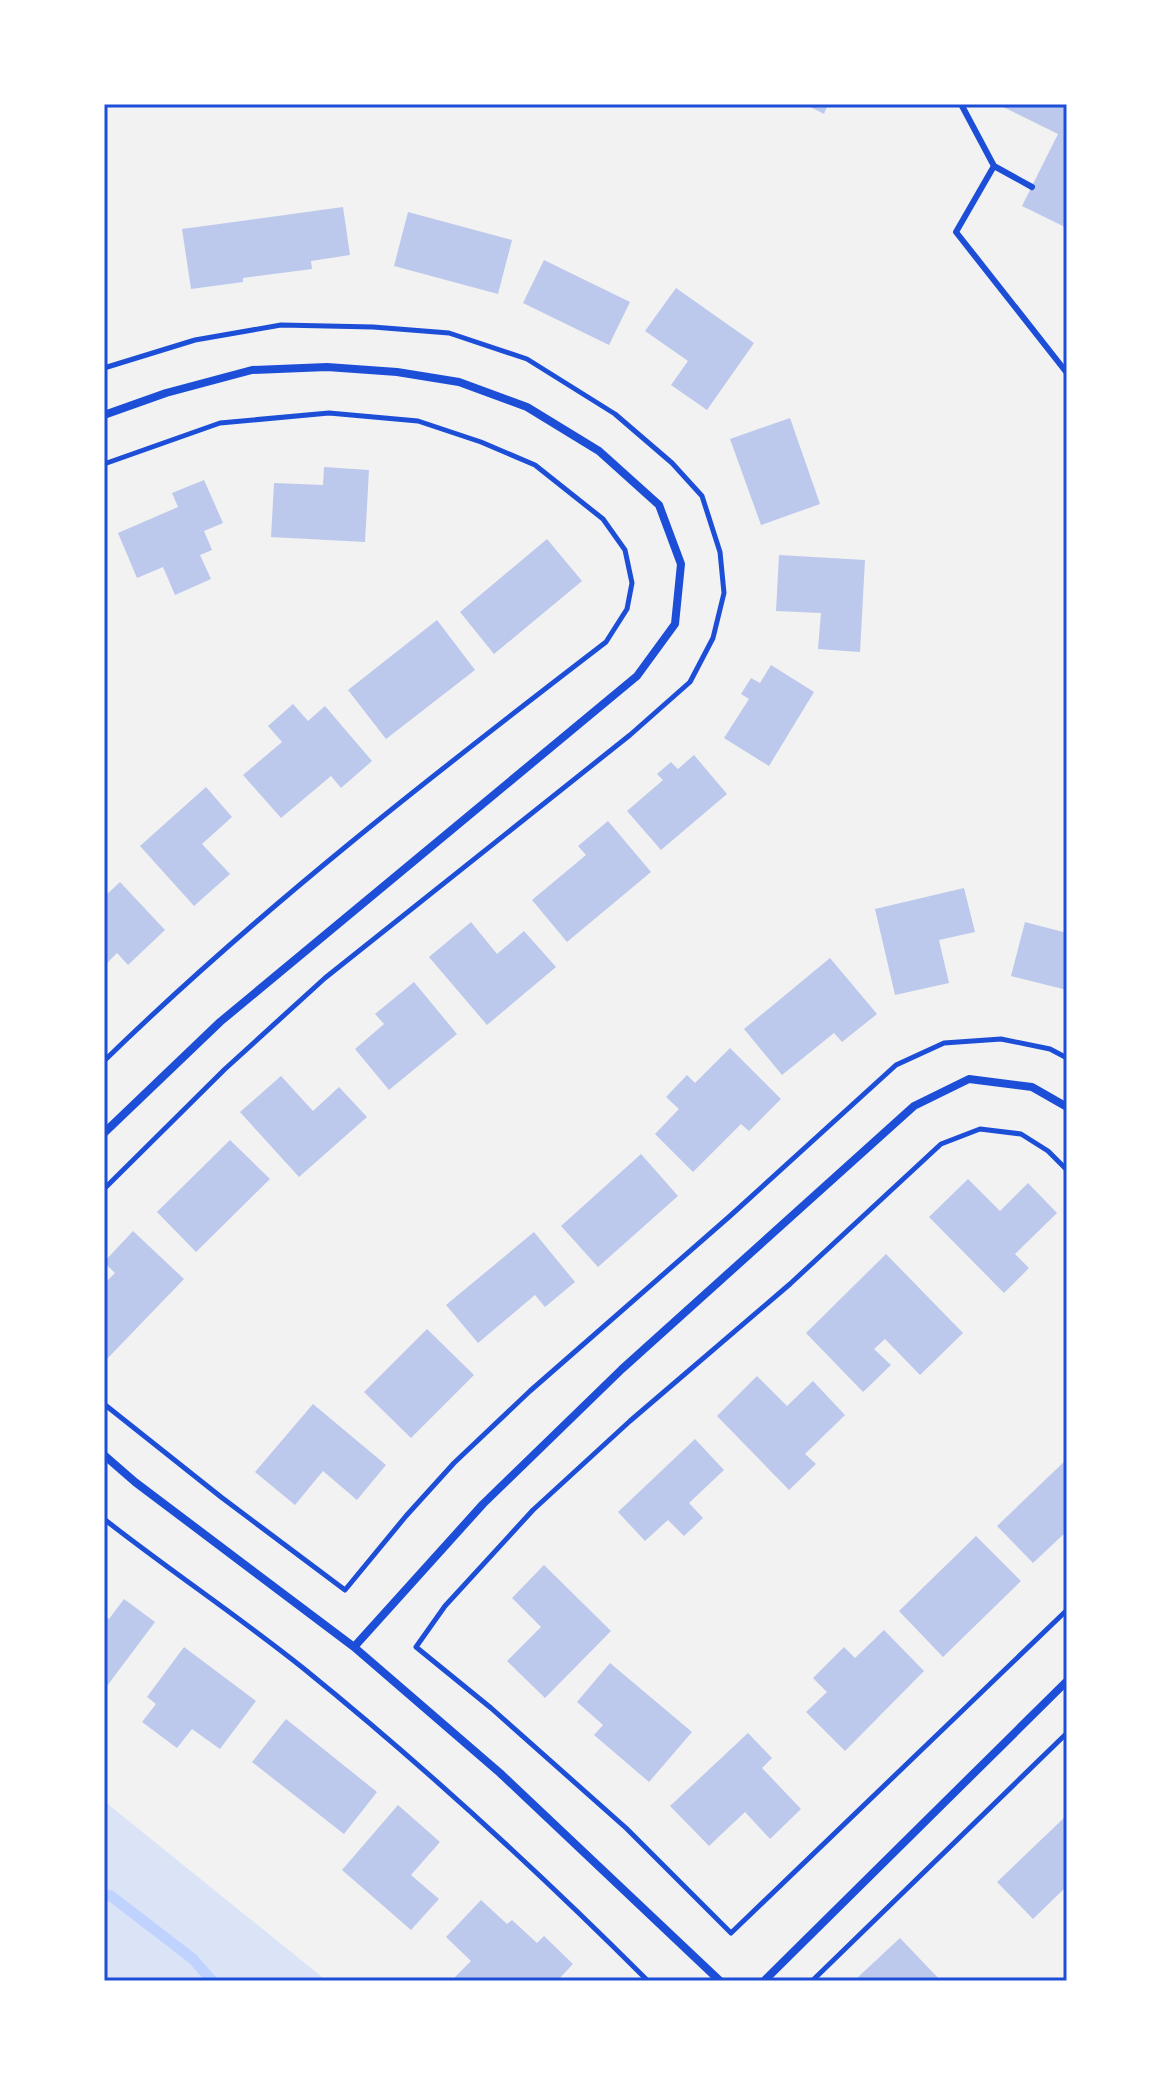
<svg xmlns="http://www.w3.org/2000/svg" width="1171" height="2085" font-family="'Nunito Sans',sans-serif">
  <rect width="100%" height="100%" fill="#f2f2f2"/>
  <!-- green -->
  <path fill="#dbe4f7" d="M104 1801 327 1981H104Z"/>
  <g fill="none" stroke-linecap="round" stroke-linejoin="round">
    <!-- stream -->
    <path stroke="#bfd3fe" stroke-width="11" d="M104 1895 111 1896 193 1959 212 1981"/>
  </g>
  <!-- building -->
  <path fill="#bdc9ec" d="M805 104H828L824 114Z
    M997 104H1067V228L1022 206 1058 134Z
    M343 207 350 255 311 261 312 269 243 278V282L191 289 182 229Z
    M408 212 512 240 498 294 394 266Z
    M544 260 630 302 609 345 523 303Z
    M676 288 754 343 707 410 671 385 688 361 645 331Z
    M790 418 820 504 761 525 730 439Z
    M324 467 369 470 365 542 271 537 274 483 323 485Z
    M204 480 223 523 204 531 212 550 200 555 211 579 175 595 163 567 137 578 118 533 178 507 172 493Z
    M547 539 582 581 494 654 460 612Z
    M779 555 865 560 860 652 818 649 821 613 776 611Z
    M437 620 475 670 386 739 348 690Z
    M771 665 814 692 769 766 724 738 749 699 741 694 751 678 760 683Z
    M293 704 308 721 325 706 372 761 341 788 331 776 281 818 243 775 282 742 268 726Z
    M694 755 727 794 661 850 627 811 663 780 657 774 671 762 678 769Z
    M206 787 232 817 202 844 230 874 194 906 140 846Z
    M608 821 651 872 567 942 532 900 586 855 578 846Z
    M120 882 165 930 128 965 117 953 104 966V897Z
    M964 888 975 932 939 940 949 983 895 995 875 909Z
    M471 922 497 954 524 931 556 967 487 1025 429 957Z
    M1025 922 1067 933V990L1011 976Z
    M830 958 877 1014 842 1042 834 1033 782 1075 744 1029Z
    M414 982 457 1034 389 1090 355 1049 384 1024 375 1014Z
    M730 1048 781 1099 749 1131 741 1124 693 1172 655 1134 679 1109 666 1097 687 1075 695 1083Z
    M281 1076 313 1111 339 1087 367 1117 299 1177 240 1112Z
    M230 1140 270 1179 196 1252 157 1212Z
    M641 1154 678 1196 598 1267 561 1226Z
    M968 1179 1000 1211 1028 1183 1057 1213 1015 1254 1029 1268 1004 1293 929 1217Z
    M133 1231 184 1279 106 1360 104 1358V1284L115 1273 104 1262Z
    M534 1232 575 1282 545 1307 535 1295 478 1343 446 1305Z
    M886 1254 963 1333 920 1375 885 1339 874 1349 891 1365 863 1392 806 1333Z
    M427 1329 474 1375 411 1438 364 1392Z
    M757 1376 787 1406 813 1381 845 1415 805 1454 816 1464 789 1490 717 1416Z
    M313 1404 386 1465 357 1500 323 1471 295 1505 255 1472Z
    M695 1439 724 1470 689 1503 703 1518 684 1536 668 1520 645 1541 618 1512Z
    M1067 1459V1531L1033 1563 997 1526Z
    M976 1536 1021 1581 943 1657 899 1611Z
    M544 1565 611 1631 545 1698 507 1661 541 1627 512 1598Z
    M124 1599 155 1622 104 1690V1615L109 1619Z
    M884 1630 924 1671 845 1751 806 1712 827 1692 813 1678 844 1647 855 1658Z
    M184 1647 256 1701 220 1749 192 1729 177 1748 142 1722 156 1704 147 1697Z
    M610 1663 692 1732 649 1782 594 1735 603 1725 577 1702Z
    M286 1719 377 1792 344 1834 252 1762Z
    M748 1733 772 1758 762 1768 801 1809 770 1839 745 1812 709 1846 670 1806Z
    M398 1805 440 1842 411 1875 439 1899 411 1930 342 1870Z
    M1067 1815V1886L1033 1919 997 1882Z
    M481 1900 507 1924 512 1920 537 1943 544 1936 573 1964 557 1981H459L455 1977 471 1961 446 1937Z
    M900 1938 941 1981H859L856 1979Z"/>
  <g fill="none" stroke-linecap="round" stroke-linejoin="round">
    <!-- path -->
    <path stroke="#1d4ed8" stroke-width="5" d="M104 368 195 340 281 325 373 327 449 333 527 359 615 414 672 463 702 496 720 552 724 593 713 638 690 682 630 735 325 978 225 1069 104 1189
      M104 464 220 423 329 413 418 421 481 442 535 465 603 519 625 550 632 583 627 609 606 642C434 774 260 909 104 1061
      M1067 1170 1048 1151 1021 1134 980 1129 941 1144 790 1284 630 1421 533 1510 445 1606 416 1647 491 1708 626 1828 731 1933 1067 1610
      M104 1404 221 1497 345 1590 406 1516 454 1463 530 1391 730 1216 896 1065 944 1043 1001 1039 1050 1049 1067 1058
      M104 1519C169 1570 238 1616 303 1668 424 1766 538 1871 648 1981
      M812 1981 1067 1733"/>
    <!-- service -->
    <path stroke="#1d4ed8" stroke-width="6" d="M961 104 994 166 1032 187
      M994 166 956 232 1067 373"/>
    <!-- minor -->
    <path stroke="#1d4ed8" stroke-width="8" d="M104 415 166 393 252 370 327 367 397 372 459 382 527 407 599 451 659 505 681 564 675 624 637 676 220 1022 104 1133
      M104 1455 135 1482 354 1647 500 1773 720 1981
      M354 1647 483 1504 622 1369 914 1106 969 1079 1032 1087 1067 1107
      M764 1981 1067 1681"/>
  </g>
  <!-- border -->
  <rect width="1171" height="2085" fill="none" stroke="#ffffff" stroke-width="212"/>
  <rect x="106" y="106" width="959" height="1873" fill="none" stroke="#1d4ed8" stroke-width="3"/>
</svg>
